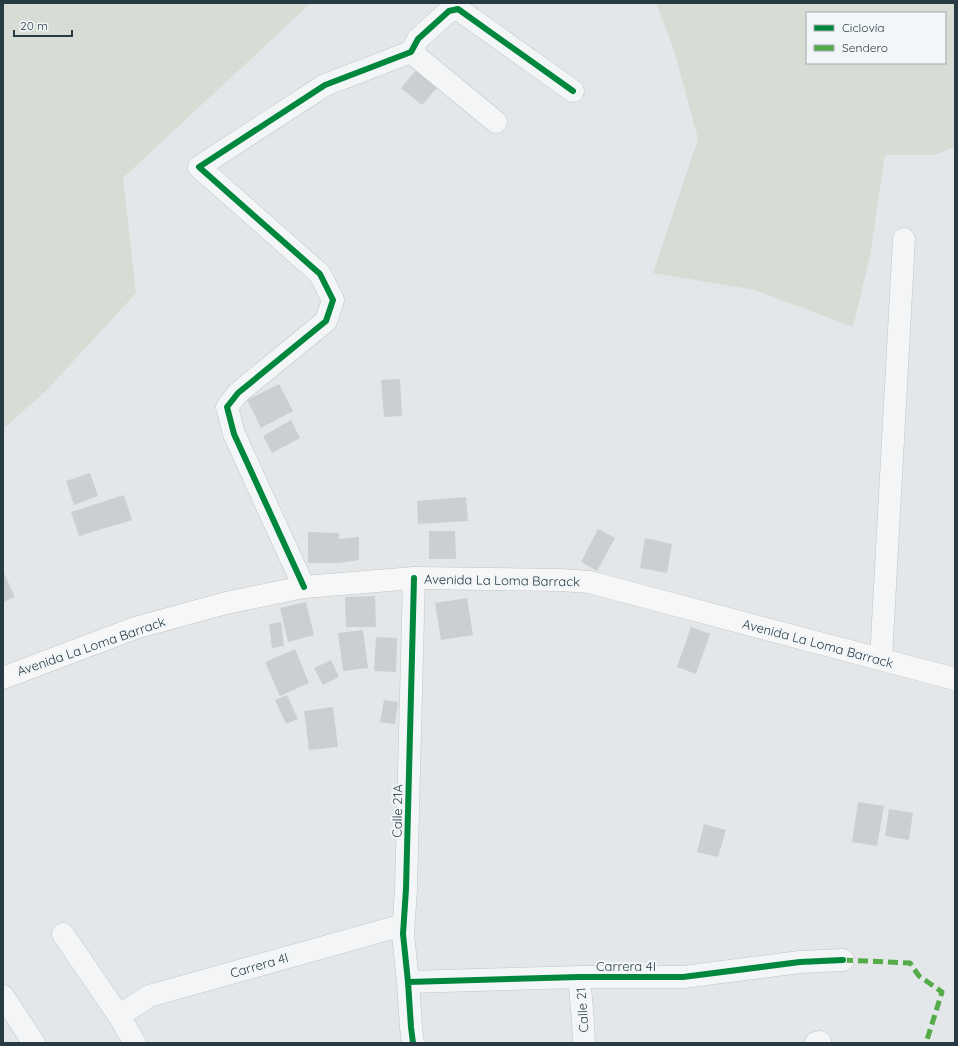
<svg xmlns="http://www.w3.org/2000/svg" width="958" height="1046" font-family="Quicksand,sans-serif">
  <rect width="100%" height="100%" fill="#e4e7e9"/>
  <!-- green -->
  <path fill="#d7ddd4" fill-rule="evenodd" d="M3 3H311L123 178 136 293 46 391 3 429Z
    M656 3H955V147L935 155H885L870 256 853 327 755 290 653 273 698 139 674 50ZM807 13H945V63H807Z"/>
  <!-- building -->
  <path fill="#cccfd1" d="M422 63 443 81 422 105 401 88Z
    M400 379 402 416 384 417 381 380Z
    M279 384 293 411 261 428 247 400Z
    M291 420 300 438 272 453 263 436Z
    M90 473 98 496 74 505 66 481Z
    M124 495 132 520 79 536 71 512Z
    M466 497 468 521 418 524 417 501Z
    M598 529 615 538 597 571 581 562Z
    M429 531H455L456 559H429Z
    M308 532 339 533V539L359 537V560L339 563H308Z
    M645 538 672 544 667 573 640 568Z
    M3 571 15 597 3 602Z
    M375 596 376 627H346L345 597Z
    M467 598 473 635 441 640 435 603Z
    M306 602 314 635 288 642 280 608Z
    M281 622 284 646 272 648 269 624Z
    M691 627 710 634 696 674 677 667Z
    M363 630 368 668 343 671 338 633Z
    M376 637 397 638 396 672 374 671Z
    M295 649 309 683 280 696 265 662Z
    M331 660 339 677 323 685 314 668Z
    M287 695 298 719 286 724 275 700Z
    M384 700 398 702 395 724 380 722Z
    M333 707 338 747 309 750 304 711Z
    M858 802 884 806 877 846 852 842Z
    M889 809 913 813 909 840 885 836Z
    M704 824 726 830 718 857 697 852Z"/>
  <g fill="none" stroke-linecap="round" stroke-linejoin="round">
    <defs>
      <path id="minor" d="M411 52 496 122
        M304 587 234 434 227 407 238 393 326 321 333 300 320 274 199 167 325 85 411 52 418 39 449 11 458 9 573 91
        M881 659 904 239
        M63 934 119 1016 135 1043
        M579 977 583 1020 584 1043
        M408 982 579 977H683L800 962 843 960
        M3 996 34 1043
        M119 1016 149 996 403 925
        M413 1043 411 1027 408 982 403 934 406 889 414 578
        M816 1043 820 1042"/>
      <path id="major" d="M3 678 135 628 226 603 304 587 414 578 561 580 589 582 955 679"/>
    </defs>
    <!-- minor casing -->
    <use href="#minor" stroke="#c2c5c7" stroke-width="23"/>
    <!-- major casing -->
    <use href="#major" stroke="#c0c5c7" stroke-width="23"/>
    <!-- minor -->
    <use href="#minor" stroke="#f3f5f6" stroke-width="22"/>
    <!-- major -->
    <use href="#major" stroke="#f7f7f7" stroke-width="22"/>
    <!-- quiet -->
    <path stroke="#53ac47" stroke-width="5" stroke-dasharray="10 5" stroke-linecap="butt" d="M843 960 910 963 919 976 942 992 926 1043"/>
    <defs>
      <path id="cycleway" d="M304 587 234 434 227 407 238 393 326 321 333 300 320 274 199 167 325 85 411 52 418 39 449 11 458 9 573 91
        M408 982 579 977H683L800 962 843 960
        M413 1043 411 1027 408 982 403 934 406 889 414 578"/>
    </defs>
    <!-- cycleway casing -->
    <use href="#cycleway" stroke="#f2f6f8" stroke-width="8"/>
    <!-- cycleway -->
    <use href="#cycleway" stroke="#00873e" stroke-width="6"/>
  </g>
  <g text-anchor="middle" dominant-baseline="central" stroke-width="4" stroke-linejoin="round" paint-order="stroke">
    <!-- street labels -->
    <g font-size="13" fill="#283b44" stroke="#f2f6f8">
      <text transform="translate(502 580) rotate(1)">Avenida La Loma Barrack</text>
      <text transform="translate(818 643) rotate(15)">Avenida La Loma Barrack</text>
      <text transform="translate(91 646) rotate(-19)">Avenida La Loma Barrack</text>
      <text transform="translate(397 811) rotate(-89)">Calle 21A</text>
      <text transform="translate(259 965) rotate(-16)">Carrera 4I</text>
      <text x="626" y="966">Carrera 4I</text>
      <text transform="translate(582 1010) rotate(-94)">Calle 21</text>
    </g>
  </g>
  <!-- border -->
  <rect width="958" height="1046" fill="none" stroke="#283b44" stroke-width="8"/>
  <!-- legend -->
  <rect x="806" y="12" width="140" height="52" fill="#f2f6f8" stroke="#a1abb0"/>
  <rect x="814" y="25" width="20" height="6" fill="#00873e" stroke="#a1abb0"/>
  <text x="842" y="32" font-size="12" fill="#283b44">Ciclovía</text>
  <rect x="814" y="45" width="20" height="6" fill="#53ac47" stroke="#a1abb0"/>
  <text x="842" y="52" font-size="12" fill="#283b44">Sendero</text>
  <!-- scale -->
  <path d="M14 30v6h58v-6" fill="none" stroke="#283b44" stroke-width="2"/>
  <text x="20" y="30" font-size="12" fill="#283b44" stroke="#f2f6f8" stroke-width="3" paint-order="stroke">20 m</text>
</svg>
